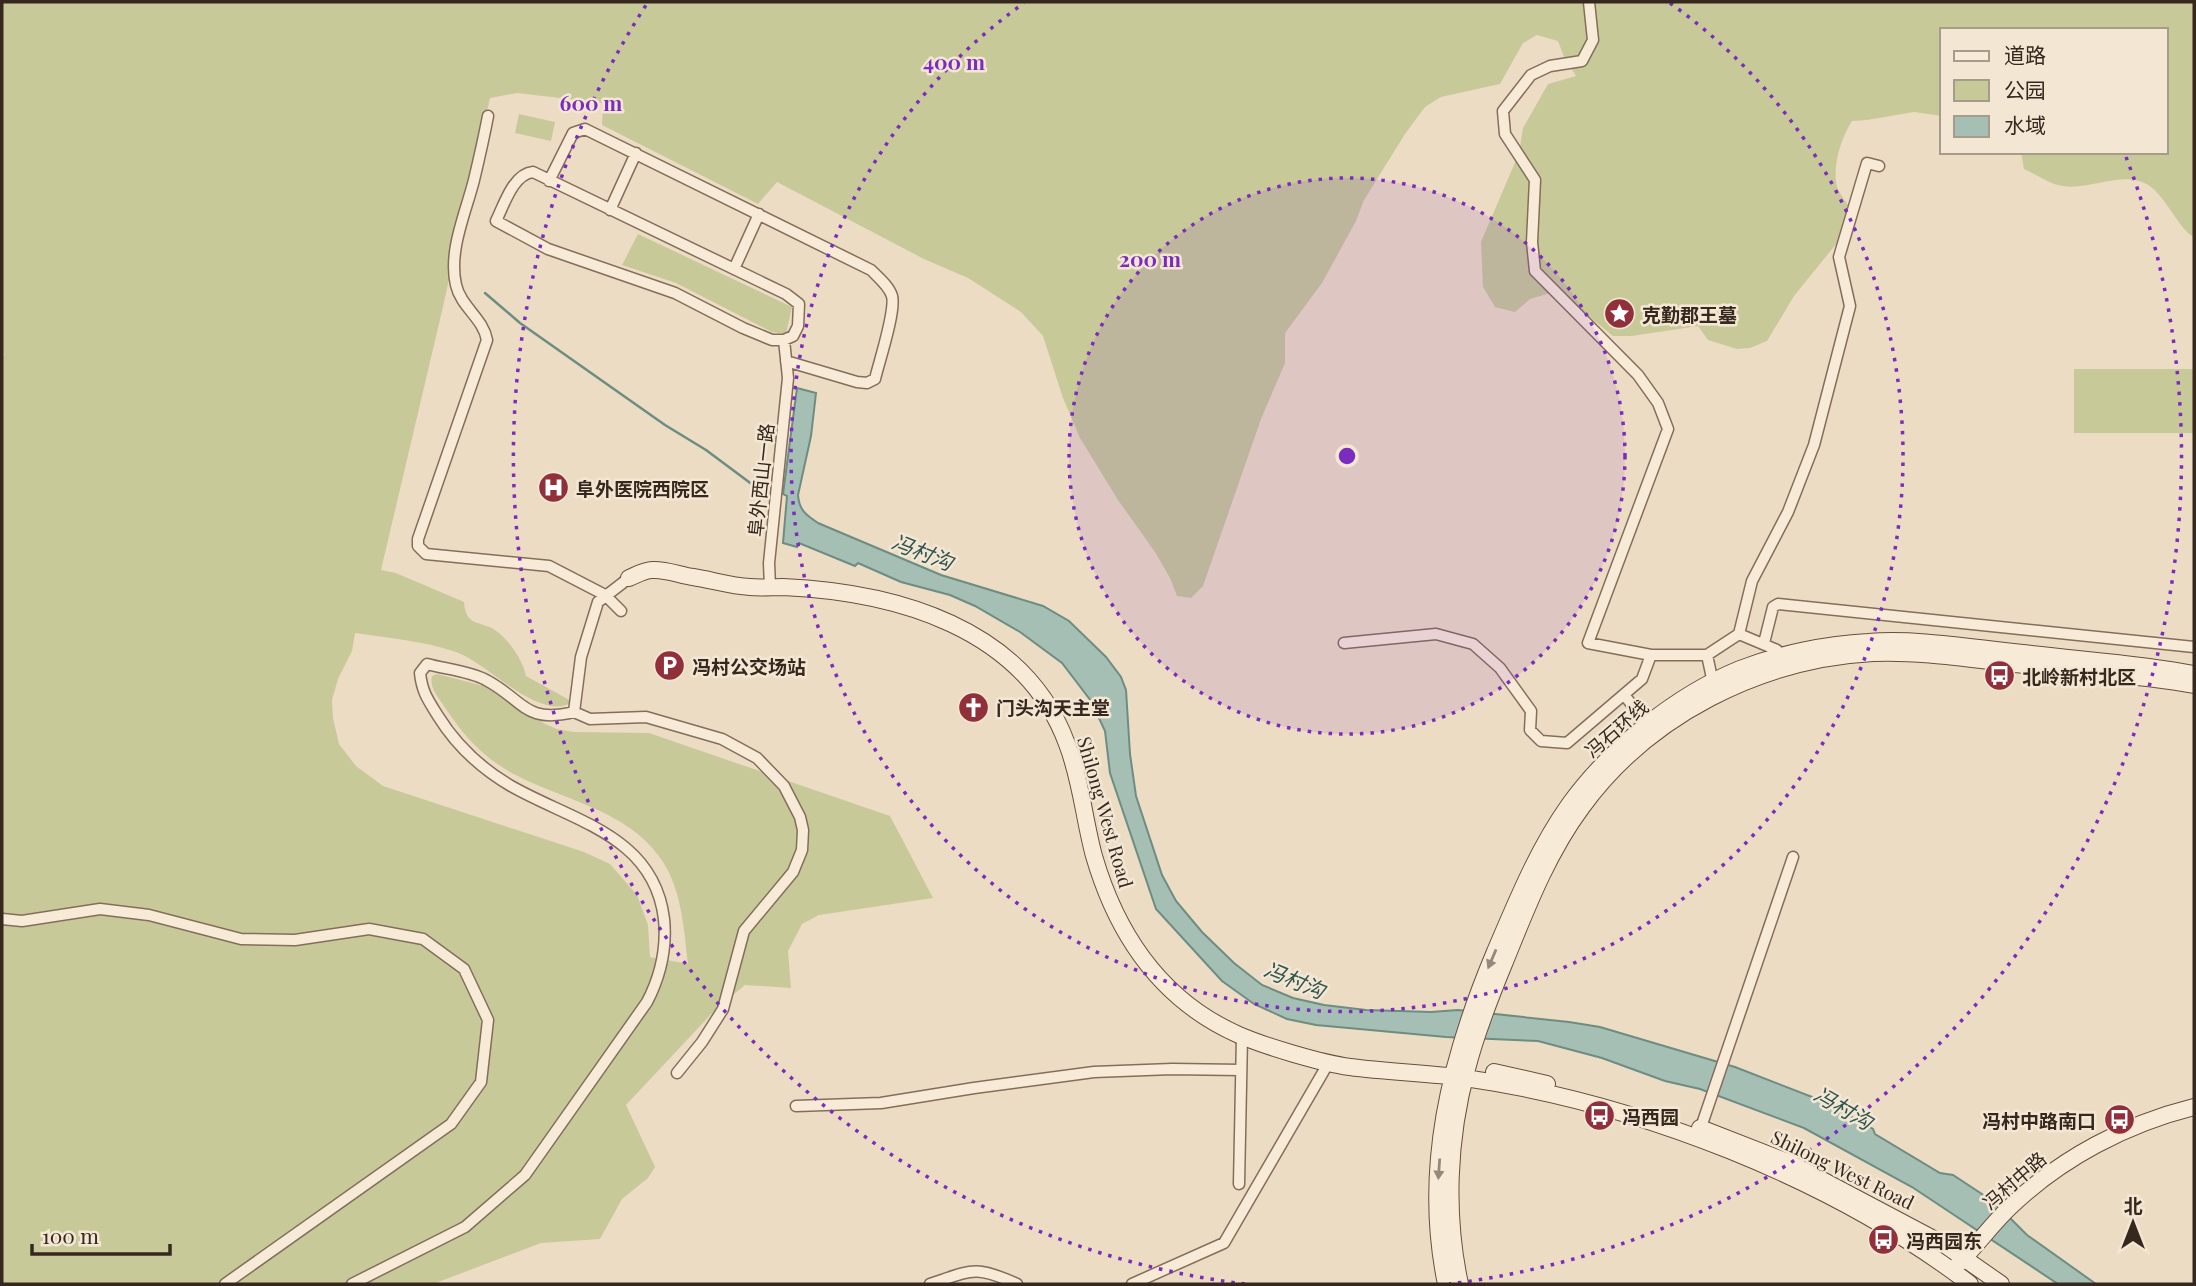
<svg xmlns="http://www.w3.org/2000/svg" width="2196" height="1286" font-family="'Playfair Display','Noto Sans SC',serif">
  <rect width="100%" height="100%" fill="#ecdcc4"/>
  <!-- green -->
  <path fill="#c8c999" d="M2 2H2194V237C2179 230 2166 196 2148 185 2122 169 2087 193 2058 185 2051 184 2033 173 2024 169L2021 152H2166V30H1942V116L1914 112 1867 120 1852 121C1841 138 1832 166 1837 187 1840 195 1848 205 1853 212L1845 233 1794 296 1767 341 1750 348 1737 349 1708 340 1698 326 1632 336H1613L1580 309 1554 292 1530 299 1515 312 1495 307 1483 287 1481 242 1519 153 1523 128 1548 84 1576 76 1564 57 1558 41 1537 35 1523 43 1500 84 1441 97 1425 107 1405 134 1364 200 1356 221 1322 283 1285 333V363L1261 419 1203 586 1191 598 1177 596 1170 578 1155 552 1118 500 1080 438 1063 398 1043 336 1021 312 968 278 924 259 777 182 758 204 602 125 603 103 517 93 490 98 442 311 381 570 396 573 464 602C466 630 484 619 499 633 511 643 523 661 526 676L573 702C538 723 489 663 456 652 424 641 388 638 355 633L352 651 338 679 332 700 333 718 339 744 356 766 383 786 584 852 610 864 637 895 648 925 650 957 688 964C684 930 682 892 663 862 628 807 556 800 505 769 479 753 462 733 446 709 439 698 429 688 432 676L437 674 484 686 545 724 557 729 574 732 649 733 890 816 933 898 819 915 802 924 788 951 791 988 745 985 717 1008 626 1105 655 1167 648 1178 622 1199 600 1239 541 1243 433 1284H2V358L5 353 2 355Z
    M519 114 555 122 551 141 515 133Z
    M638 234 792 307 786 334 772 332 676 283 622 265Z
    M2074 369H2193V433H2074Z"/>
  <!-- water -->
  <path fill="#a6bfb5" stroke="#6d8d82" stroke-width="2" d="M797 388 816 393 811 436 798 495C799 510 806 515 818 523L941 575 1043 606 1069 621 1106 657 1121 677 1126 690 1130 754 1136 796 1162 875 1176 901 1202 932 1234 963 1262 985 1293 998 1324 1005 1366 1010 1431 1012 1458 1010 1569 1022 1600 1027 1735 1067 1825 1102 1873 1129 1875 1134 1940 1173 1953 1175 1994 1202 2027 1235 2096 1284H2058L1912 1187 1804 1128 1700 1089 1665 1081 1602 1058 1538 1041 1446 1037 1316 1025 1287 1019 1254 1004 1222 981 1156 909 1110 773 1105 731 1091 701 1062 663 1020 632 975 606 950 595 901 582 858 563 855 566 799 543 797 547 783 543 787 496 783 494Z"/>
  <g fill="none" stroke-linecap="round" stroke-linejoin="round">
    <!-- stream -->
    <path stroke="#6d8d82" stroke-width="2.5" d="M485 293 520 323 665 425 706 450 761 491 774 493"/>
    <defs>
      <path id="street" d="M1589 2 1593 40 1582 61 1550 66 1531 75 1503 111 1505 134 1535 180 1532 242 1535 271 1638 375 1658 403 1668 429 1588 643 1651 655
        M488 116C484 137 479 159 474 180 466 212 448 251 456 285 461 307 483 318 487 340L418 539V546L426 554 549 566 605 595 621 611
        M533 172 786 294 799 304 798 326 793 336 784 340H772L743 328 675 293 548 249 496 221C504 205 513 174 533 172Z
        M549 181 573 133 585 129 871 270C878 277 889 286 892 296 896 311 879 362 875 379L867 383 857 382 786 361
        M610 210 636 153
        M734 269 759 214
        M770 587 769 563 788 378 784 340
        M1344 643 1436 634 1473 644 1500 668 1531 711 1530 730 1541 741 1567 743 1642 679 1651 655H1707L1739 634
        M1764 643 1773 607 1778 604 2194 647
        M1707 655 1713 683
        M1781 661 1777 650 1739 634 1752 581 1788 512 1814 445 1850 306 1839 257 1867 163 1879 166
        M1625 696 1648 725
        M574 712 590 719 646 717 722 739 757 758 784 786 800 817 803 830 802 850 793 872 744 931 723 1009 702 1042 677 1073
        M2 919 22 921 100 909 149 915 241 939 295 940 369 929 423 939 464 969 488 1020 481 1082 451 1124 225 1284
        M796 1106 881 1103 974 1088 1094 1072 1172 1069 1241 1070
        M1699 1133 1793 857
        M1239 1184 1242 1036
        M352 1284 465 1227 525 1175 647 1002C661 975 667 949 664 919 654 835 572 821 511 786 482 769 456 745 438 716 428 700 422 692 420 673L427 664C445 669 470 671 486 680 524 700 524 724 574 712L581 657 598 602 629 578
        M930 1284C972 1270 975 1265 1017 1284
        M1132 1284 1224 1243 1329 1062"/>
      <path id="secondary" d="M629 578C636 575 645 570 652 570 665 569 680 575 693 577 712 580 731 586 750 587 760 588 772 587 783 587 895 592 1024 627 1067 744 1081 780 1084 819 1094 856 1117 935 1162 1001 1239 1035 1267 1047 1321 1063 1350 1067 1388 1072 1427 1073 1465 1078 1638 1103 1831 1178 1970 1284
        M1494 1072 1547 1084
        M1700 1128 1790 1163 1945 1245 2001 1284
        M1959 1263C1977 1245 1992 1224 2010 1207 2061 1158 2126 1124 2194 1107
        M1446 1284C1422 1170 1450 1059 1494 954 1516 903 1537 850 1569 805 1609 749 1676 695 1740 669 1779 654 1827 644 1868 642 1919 638 1972 648 2023 653 2080 660 2138 663 2194 674
        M1460 1284C1445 1215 1448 1138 1467 1069 1476 1033 1490 998 1504 964 1526 910 1547 854 1582 807 1649 715 1761 659 1873 653 1924 651 1975 660 2025 665 2081 672 2139 675 2194 685"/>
    </defs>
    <!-- street casing -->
    <use href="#street" stroke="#856d5c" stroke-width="13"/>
    <!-- secondary casing -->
    <use href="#secondary" stroke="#674f3f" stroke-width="18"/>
    <!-- street -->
    <use href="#street" stroke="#f7ead7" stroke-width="10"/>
    <!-- secondary -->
    <use href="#secondary" stroke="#f7ead7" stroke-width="16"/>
  </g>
  <!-- one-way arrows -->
  <defs><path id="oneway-solid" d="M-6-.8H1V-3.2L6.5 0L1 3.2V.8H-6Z" transform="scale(1.75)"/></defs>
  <g fill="#96897b">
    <use href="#oneway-solid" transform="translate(1492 959) rotate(113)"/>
    <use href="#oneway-solid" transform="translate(1439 1169) rotate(94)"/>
  </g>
  <!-- distance rings -->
  <circle cx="1347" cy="456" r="278" fill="#7b2cbf" fill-opacity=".12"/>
  <g fill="none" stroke="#7b2cbf" stroke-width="3.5" stroke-dasharray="3.5 7">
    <circle cx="1347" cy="456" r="278"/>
    <path d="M1670 3A556 556 0 1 1 1024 3"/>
    <path d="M1245 1284A834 834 0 0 1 648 2M2126 157A834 834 0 0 1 1449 1284"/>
  </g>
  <!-- icons -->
  <defs>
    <symbol id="sight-disc" viewBox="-11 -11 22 22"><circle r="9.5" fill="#912f3a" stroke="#f3e7d4"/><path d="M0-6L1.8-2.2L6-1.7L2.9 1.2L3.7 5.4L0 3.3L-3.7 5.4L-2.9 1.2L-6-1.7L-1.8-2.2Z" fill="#fff"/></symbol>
    <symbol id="hospital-disc" viewBox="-11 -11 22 22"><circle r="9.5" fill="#912f3a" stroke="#f3e7d4"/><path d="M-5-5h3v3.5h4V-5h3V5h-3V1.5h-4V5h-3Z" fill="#fff"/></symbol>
    <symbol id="parking-disc" viewBox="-11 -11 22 22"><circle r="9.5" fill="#912f3a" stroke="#f3e7d4"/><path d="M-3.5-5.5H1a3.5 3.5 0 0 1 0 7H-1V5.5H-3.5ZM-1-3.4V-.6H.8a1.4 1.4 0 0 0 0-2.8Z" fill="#fff"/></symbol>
    <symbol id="bus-disc" viewBox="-11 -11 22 22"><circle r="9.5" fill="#912f3a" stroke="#f3e7d4"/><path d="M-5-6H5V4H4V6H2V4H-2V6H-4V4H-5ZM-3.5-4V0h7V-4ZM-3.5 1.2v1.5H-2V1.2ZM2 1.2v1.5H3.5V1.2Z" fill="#fff"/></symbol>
    <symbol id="church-disc" viewBox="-11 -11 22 22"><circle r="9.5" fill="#912f3a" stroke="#f3e7d4"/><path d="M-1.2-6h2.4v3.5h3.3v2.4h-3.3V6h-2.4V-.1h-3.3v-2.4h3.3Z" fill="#fff"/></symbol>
  </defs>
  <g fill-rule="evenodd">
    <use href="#sight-disc" x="1602" y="296" width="35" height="35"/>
    <use href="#hospital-disc" x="536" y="470" width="35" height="35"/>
    <use href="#parking-disc" x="652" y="648" width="35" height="35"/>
    <use href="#bus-disc" x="1982" y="658" width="35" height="35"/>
    <use href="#church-disc" x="956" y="690" width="35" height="35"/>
    <use href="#bus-disc" x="1582" y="1098" width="35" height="35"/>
    <use href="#bus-disc" x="2102" y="1102" width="35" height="35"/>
    <use href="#bus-disc" x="1866" y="1222" width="35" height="35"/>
  </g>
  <g text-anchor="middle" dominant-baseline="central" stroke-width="5" stroke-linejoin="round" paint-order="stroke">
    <!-- poi labels -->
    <g font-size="19" font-weight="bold" fill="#36281f" stroke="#f3e7d4" text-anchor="start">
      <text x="1642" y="314">克勤郡王墓</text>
      <text x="576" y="488">阜外医院西院区</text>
      <text x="692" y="666">冯村公交场站</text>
      <text x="2022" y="676">北岭新村北区</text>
      <text x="996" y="707">门头沟天主堂</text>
      <text x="1622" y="1116">冯西园</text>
      <text x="2096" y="1120" text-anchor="end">冯村中路南口</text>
      <text x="1906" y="1240">冯西园东</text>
    </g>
    <!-- street labels -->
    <g font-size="19" fill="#36281f" stroke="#f3e7d4">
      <text transform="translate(760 480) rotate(-84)">阜外西山一路</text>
      <text transform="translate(1616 728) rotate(-41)">冯石环线</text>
      <text transform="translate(1106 812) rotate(74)">Shilong West Road</text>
      <text transform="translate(1843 1169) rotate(26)">Shilong West Road</text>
      <text transform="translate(2014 1180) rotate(-41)">冯村中路</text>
    </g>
    <!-- water labels -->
    <g font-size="21" font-style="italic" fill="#2f554f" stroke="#f3e7d4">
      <text transform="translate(923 551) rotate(21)">冯村沟</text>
      <text transform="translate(1295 979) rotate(22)">冯村沟</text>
      <text transform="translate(1844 1107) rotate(30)">冯村沟</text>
    </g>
  </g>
  <circle cx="1347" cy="456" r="10" fill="#7b2cbf" stroke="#f3e7d4" stroke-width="3.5"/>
  <g font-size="21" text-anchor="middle" font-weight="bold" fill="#7b2cbf" stroke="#f3e7d4" stroke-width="5" stroke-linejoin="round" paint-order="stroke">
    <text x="954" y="70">400 m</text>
    <text x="591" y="111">600 m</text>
    <text x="1150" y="267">200 m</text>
  </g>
  <!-- border -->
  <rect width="2196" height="1286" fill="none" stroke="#36281f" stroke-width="7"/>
  <!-- legend -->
  <rect x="1940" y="28" width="228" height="126" fill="#f3e7d4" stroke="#a79b8c" stroke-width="2"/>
  <rect x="1954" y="51" width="35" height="10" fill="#f7ead7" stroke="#a79b8c" stroke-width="2"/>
  <text x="2004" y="63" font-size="21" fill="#36281f">道路</text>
  <rect x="1954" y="80" width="35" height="21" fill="#c8c999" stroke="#a79b8c" stroke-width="2"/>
  <text x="2004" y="98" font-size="21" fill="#36281f">公园</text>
  <rect x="1954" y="116" width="35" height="21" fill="#a6bfb5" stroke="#a79b8c" stroke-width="2"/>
  <text x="2004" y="133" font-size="21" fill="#36281f">水域</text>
  <!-- north arrow -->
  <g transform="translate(2133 1223)" stroke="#f3e7d4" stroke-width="5" paint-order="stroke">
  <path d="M0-5L12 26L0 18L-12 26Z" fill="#36281f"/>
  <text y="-10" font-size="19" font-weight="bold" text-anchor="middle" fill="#36281f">北</text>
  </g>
  <!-- scale -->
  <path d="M32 1244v10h138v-10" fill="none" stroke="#36281f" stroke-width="3.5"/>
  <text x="42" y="1244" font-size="21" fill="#36281f" stroke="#f3e7d4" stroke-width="5" paint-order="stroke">100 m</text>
</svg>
